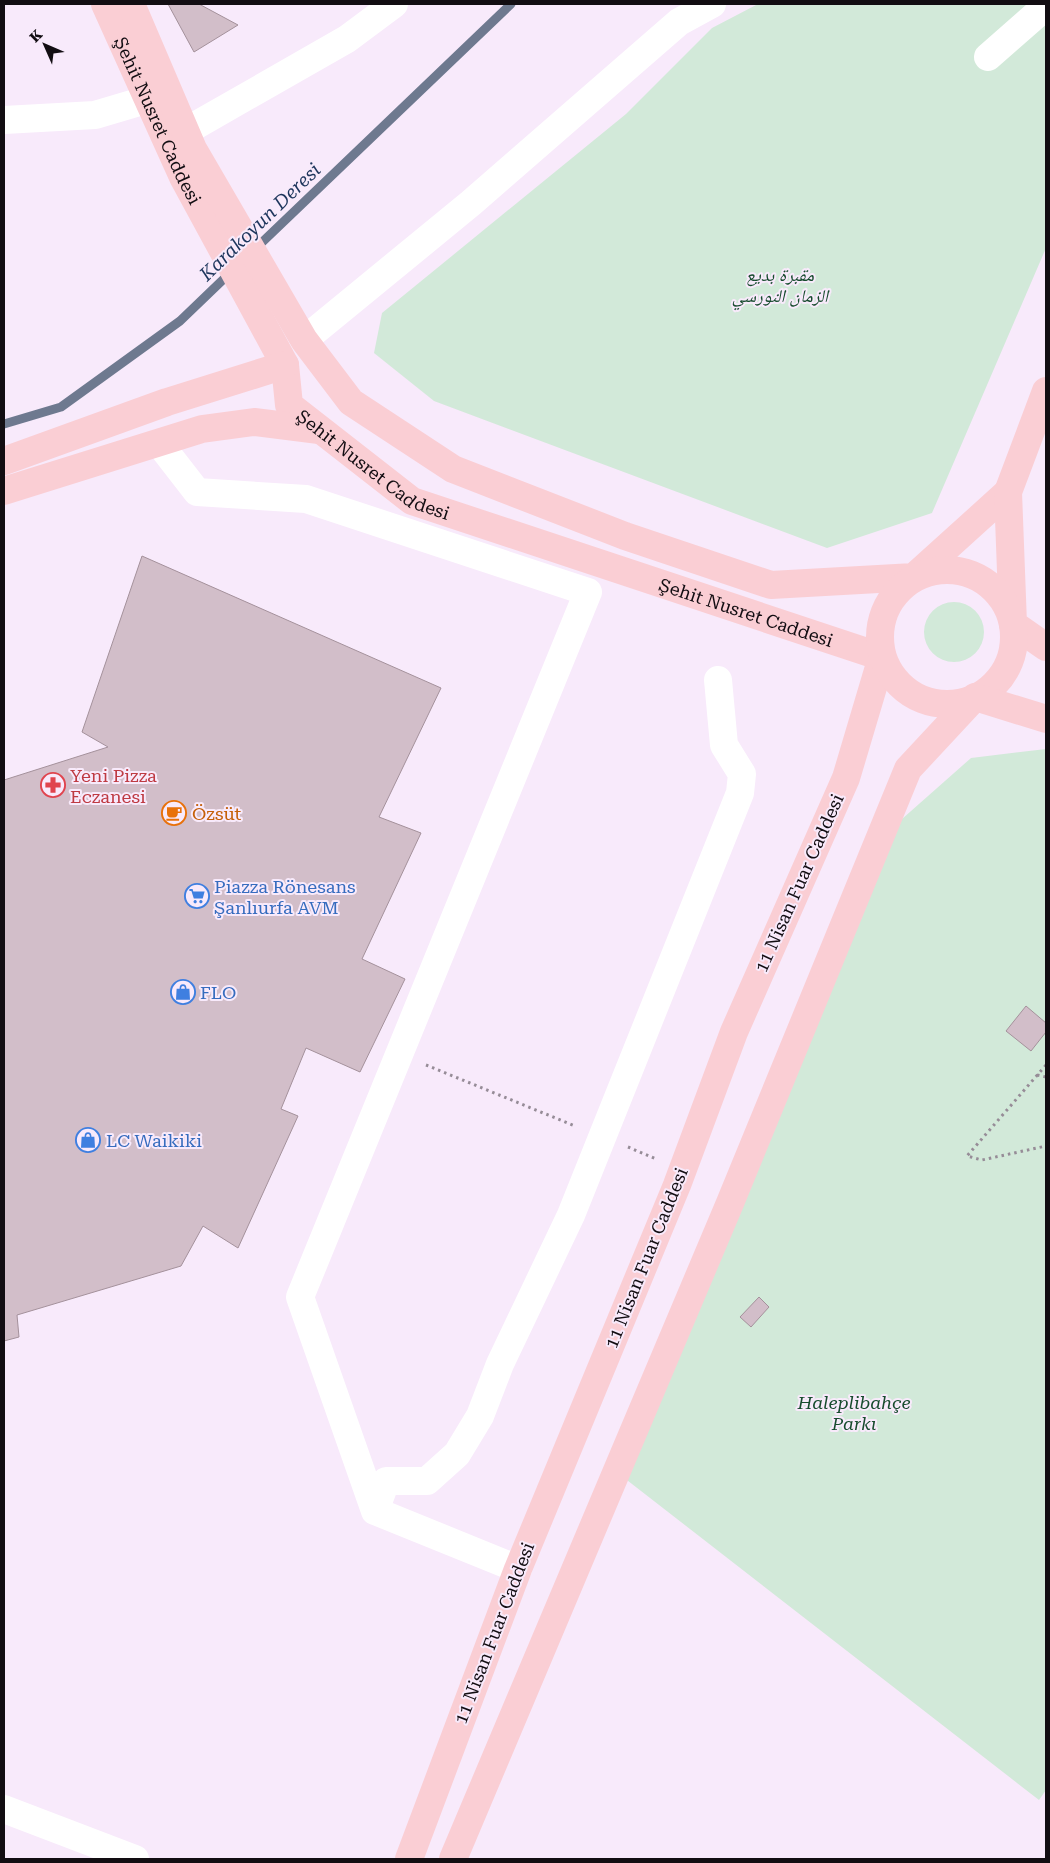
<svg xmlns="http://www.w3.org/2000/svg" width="1050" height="1863" font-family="'Roboto Serif','Noto Naskh Arabic',serif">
  <rect width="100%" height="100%" fill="#f8eafb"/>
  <!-- green -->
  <path fill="#d2e9d9" d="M758 4H1046V248L932 513 827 548 434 401 374 353 382 313 626 114 712 28Z
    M924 632a30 30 0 1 1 60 0a30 30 0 1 1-60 0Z
    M1046 749V1790L1039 1800 623 1477 902 819 971 758Z"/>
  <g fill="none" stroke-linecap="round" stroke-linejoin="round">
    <!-- stream -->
    <path stroke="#6e798f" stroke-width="9" d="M255 249 511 4
      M4 424 61 407 180 321 231 272"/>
  </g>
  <!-- building -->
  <path fill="#d2bec9" stroke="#a4919b" d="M168 4H199L238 25 194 52Z
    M142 556 441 688 379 817 421 833 362 959 405 979 360 1072 306 1048 281 1109 298 1116 238 1248 203 1226 181 1266 17 1315 19 1337 4 1341V780L108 747 82 732Z
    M1026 1006 1046 1023V1032L1031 1051 1006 1031Z
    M759 1297 769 1307 751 1327 740 1317Z"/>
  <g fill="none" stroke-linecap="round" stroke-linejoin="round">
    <!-- path -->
    <path stroke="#968c97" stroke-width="3" stroke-dasharray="2.5 4" stroke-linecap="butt" d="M426 1065 575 1126
      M1046 1065 967 1156 982 1160 1046 1146
      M1037 1075 1046 1077
      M628 1147 656 1159"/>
    <!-- minor -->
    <path stroke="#fff" stroke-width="28" d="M988 57 1046 6
      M4 120 95 115 149 99
      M186 131 347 39 394 4
      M304 340 471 203 679 22 712 4
      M159 443 197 492 306 499 588 592 300 1297 375 1511 518 1569
      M375 1511 386 1481H427L457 1454 480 1416 500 1364 571 1215 740 793 742 774 724 745 718 680
      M4 1809 135 1859"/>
    <!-- major -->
    <g stroke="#faced4" stroke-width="28">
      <path id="s1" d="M105 4 183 177 285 365 289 405 412 501 882 657 846 778 734 1032 677 1185 518 1569 409 1859"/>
      <path d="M131 4 193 149 304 340 351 402 453 469 625 536 771 585 914 577 1008 492"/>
      <path d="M1046 391 1008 492 1013 624 1046 647"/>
      <path d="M4 461 167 402 285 365"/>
      <path d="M4 491 202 429 254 422 319 430"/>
      <circle cx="947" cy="637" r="67"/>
      <path d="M453 1859 730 1203 908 769 975 697 1046 719"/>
    </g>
  </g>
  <!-- icons -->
  <defs>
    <symbol id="pharmacy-ring" viewBox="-11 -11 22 22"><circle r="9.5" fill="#f8eafb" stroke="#e0444e" stroke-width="1.5"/><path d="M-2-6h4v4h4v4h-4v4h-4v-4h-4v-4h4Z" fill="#e0444e"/></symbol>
    <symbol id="cafe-ring" viewBox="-11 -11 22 22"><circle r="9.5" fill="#f8eafb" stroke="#e8710a" stroke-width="1.5"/><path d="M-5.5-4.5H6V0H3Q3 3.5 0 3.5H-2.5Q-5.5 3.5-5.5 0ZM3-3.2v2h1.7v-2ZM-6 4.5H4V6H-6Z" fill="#e8710a"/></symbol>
    <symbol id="supermarket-ring" viewBox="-11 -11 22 22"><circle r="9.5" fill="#f8eafb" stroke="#3f7fe0" stroke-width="1.5"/><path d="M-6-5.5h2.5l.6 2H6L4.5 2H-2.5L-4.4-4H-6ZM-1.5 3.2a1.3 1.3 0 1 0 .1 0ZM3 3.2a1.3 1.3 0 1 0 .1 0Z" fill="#3f7fe0"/></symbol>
    <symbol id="shop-ring" viewBox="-11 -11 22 22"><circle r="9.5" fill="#f8eafb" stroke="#3f7fe0" stroke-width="1.5"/><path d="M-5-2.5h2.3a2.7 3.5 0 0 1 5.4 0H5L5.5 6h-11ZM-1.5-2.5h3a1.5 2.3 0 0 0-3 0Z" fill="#3f7fe0"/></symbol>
  </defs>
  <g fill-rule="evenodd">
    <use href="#pharmacy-ring" x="39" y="771" width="28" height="28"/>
    <use href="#cafe-ring" x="160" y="799" width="28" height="28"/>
    <use href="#supermarket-ring" x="183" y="882" width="28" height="28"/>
    <use href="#shop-ring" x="169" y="978" width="28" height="28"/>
    <use href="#shop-ring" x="74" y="1126" width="28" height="28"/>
  </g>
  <g text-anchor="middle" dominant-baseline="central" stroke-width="4" stroke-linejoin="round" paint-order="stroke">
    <!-- street labels -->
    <g font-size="18" fill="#120d12" stroke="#f8eafb">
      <text stroke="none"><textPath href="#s1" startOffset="128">Şehit Nusret Caddesi</textPath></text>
      <text stroke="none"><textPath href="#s1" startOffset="548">Şehit Nusret Caddesi</textPath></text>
      <text stroke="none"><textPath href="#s1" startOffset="952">Şehit Nusret Caddesi</textPath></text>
      <text transform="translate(799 883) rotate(-66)">11 Nisan Fuar Caddesi</text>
      <text transform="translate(646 1258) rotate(-68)">11 Nisan Fuar Caddesi</text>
      <text transform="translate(494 1633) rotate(-69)">11 Nisan Fuar Caddesi</text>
    </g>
    <!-- park labels -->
    <g font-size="18" font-style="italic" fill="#164b2d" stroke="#f8eafb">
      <text x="780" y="274">مقبرة بديع<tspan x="780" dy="21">الزمان النورسي</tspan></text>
      <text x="854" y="1402">Haleplibahçe<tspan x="854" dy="21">Parkı</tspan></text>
    </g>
    <!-- health labels -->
    <g font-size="18" fill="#be3a42" stroke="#f8eafb" text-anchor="start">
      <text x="70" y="775">Yeni Pizza<tspan x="70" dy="21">Eczanesi</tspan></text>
    </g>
    <!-- food labels -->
    <g font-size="18" fill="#c56008" stroke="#f8eafb" text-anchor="start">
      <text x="192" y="813">Özsüt</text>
    </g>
    <!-- shop labels -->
    <g font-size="18" fill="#366cbe" stroke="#f8eafb" text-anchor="start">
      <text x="214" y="886">Piazza Rönesans<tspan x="214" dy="21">Şanlıurfa AVM</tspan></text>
      <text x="200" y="992">FLO</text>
      <text x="106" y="1140">LC Waikiki</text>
    </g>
    <!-- water labels -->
    <g font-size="19" font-style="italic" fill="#1d355c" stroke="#f8eafb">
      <text transform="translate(260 222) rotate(-44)">Karakoyun Deresi</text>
    </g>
  </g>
  <!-- border -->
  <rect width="1050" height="1863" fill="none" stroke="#120d12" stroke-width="10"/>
  <!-- north arrow -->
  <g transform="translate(45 45) rotate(315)" stroke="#f8eafb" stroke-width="4" paint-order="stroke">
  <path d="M0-4L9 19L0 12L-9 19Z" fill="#120d12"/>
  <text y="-8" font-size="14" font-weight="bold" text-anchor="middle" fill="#120d12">K</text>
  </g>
</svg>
